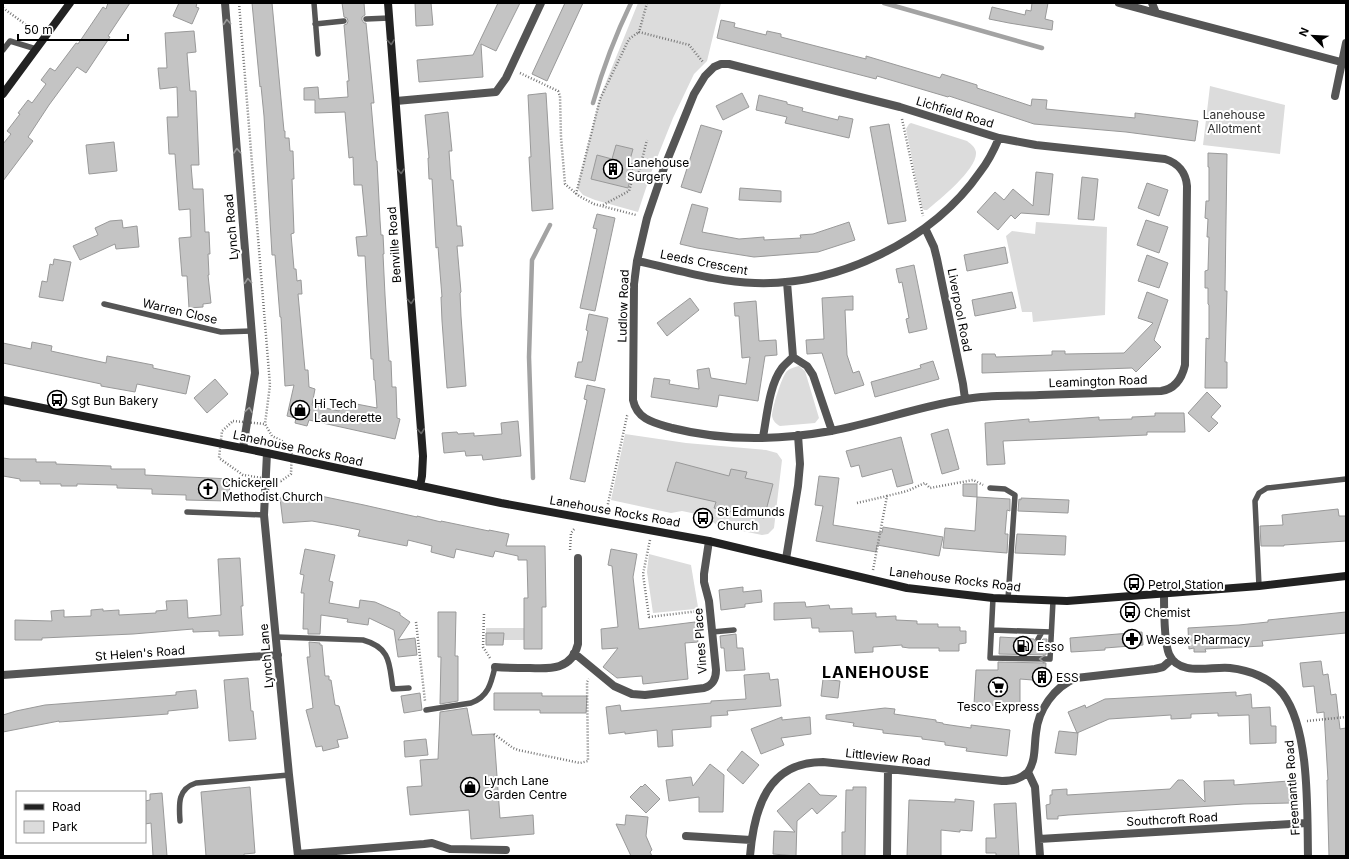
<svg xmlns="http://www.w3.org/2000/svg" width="1349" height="859" font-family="Inter,sans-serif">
  <rect width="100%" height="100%" fill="#fff"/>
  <!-- green -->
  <path fill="#dcdcdc" d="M638 3H721L707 61 694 74 673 118 651 173 638 212 595 200 583 195 577 188 600 97Z
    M1210 86 1285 105 1280 154 1203 145Z
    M911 123 967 141C971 144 975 147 976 152 978 169 939 200 927 210H924L922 208 906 129 909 124Z
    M1036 222 1107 227 1105 315 1033 322 1032 312H1022L1006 236 1012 231 1035 234Z
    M799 366 805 371 819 418 815 423 780 426C776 424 773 421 772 416 772 408 782 376 787 371 791 368 795 367 799 366Z
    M625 434 686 443 766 450 777 453 782 460 774 528 768 534 762 535 718 526 706 516 682 511 671 513 611 500Z
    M649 554 691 565 698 607 695 609 653 613 647 572Z
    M486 628H524V640H503L486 633Z"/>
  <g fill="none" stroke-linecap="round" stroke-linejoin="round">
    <!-- stream -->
    <path stroke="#a3a3a3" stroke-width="4.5" d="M884 3 1042 48
      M593 103C603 68 615 36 631 3
      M533 478 529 357 532 260 550 225"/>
  </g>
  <!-- building -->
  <path fill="#c4c4c4" stroke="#999" d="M108 3H130L108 36 110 37 86 73 77 67 49 105 28 137 33 141 3 181V144L11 134 7 131 20 114 18 113 28 100 32 103 46 84 41 80 50 68 55 71 76 43 78 44 103 7 106 9Z
    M179 3H197L196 7 199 8 192 24 173 16Z
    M252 3H272L284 131H285V138H289L290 151H293L294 179H292L294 233 291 234 294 269H296L297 281 301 280 302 294H298L305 370H308L309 387 315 389 312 405 339 411 341 401 377 408 375 380H374L373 359H371L365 256H358L356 237 367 236 362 185H354L353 157 349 158 345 112 315 113V100H304V88L318 87 319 99 348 97 347 81H349L344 25 347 24 348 21 347 18 344 17 342 3H364L365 15 362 17V20L364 23H366L374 103H371L376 161H377L380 220 381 235H383L384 254H383L385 295 389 361H391L392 387H396L397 418 400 419 395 439 309 420 307 426 295 423 296 418 287 416 294 385 285 386 281 317H280L275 255H272L264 116 261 86 260 87Z
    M415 3H431L433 25 416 26Z
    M498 3H520L496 51 481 44 483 77 419 82 417 60 473 55Z
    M565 3H583L547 81 532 74Z
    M1032 3H1048L1045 19 1053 21 1052 30 1009 23 989 19 992 7 1025 15 1026 10 1031 11Z
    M721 20 735 23 734 27 766 35 767 31 781 34V37L866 59V56L940 78 942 74 977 85V88L1031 106 1032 99 1047 100 1046 109 1135 118V113L1198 121 1195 141 1126 132 1034 124 949 96 948 97 877 76 876 79 717 38Z
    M194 31 196 52 187 53 190 91H196L199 165H191L193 189H203L205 232H209L210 254H208L209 275H208L211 303 203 304V307L189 308 187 276H182L179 238 191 237 190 209 179 210 175 154H169L167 117H178L177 87 160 89 158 68H167L165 33Z
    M546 93 553 209 532 211 529 157H531L528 95Z
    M742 93 749 107 723 120 716 106Z
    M759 95 787 102V104L803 108 802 111 838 120 839 116 853 119 849 138 785 123 787 117 756 110Z
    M448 112 452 151H449L451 180H453L457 226H461L463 246H457L461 292 460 293 461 316 466 386 447 388 442 321 441 297H442L438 247 436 248 432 179H429L428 158H429L425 115Z
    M889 124 906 221 888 224 870 127Z
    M701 125 722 131 701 193 681 187Z
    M114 142 117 171 89 174 86 145Z
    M616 145 633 149 629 163 634 164 628 188 591 179 597 155 612 159Z
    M1208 153 1227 154 1225 291H1227L1225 362H1227V388H1205L1206 338 1209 339V305L1208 304V288H1205V271L1208 270 1209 237H1207L1208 219 1205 218 1206 201H1209V167H1208Z
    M1036 172 1053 174 1049 215 1021 213 1015 219 1011 215 998 230 977 212 995 192 1004 200 1013 189 1033 206Z
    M1082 177 1098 179 1094 220 1078 219Z
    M1147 183 1168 190 1159 216 1138 208Z
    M740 188 781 191V202L739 200Z
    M692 204 708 208 702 232 739 239 764 237V240L801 238 800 235 813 234 849 222 855 240 818 252 754 257 697 248 680 244Z
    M597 214 615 218 595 311 580 308 597 229 593 228Z
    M122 220 123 228 137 226 139 247 116 249 115 244 80 260 73 246 98 235 95 228 110 221Z
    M1146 220 1168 227 1159 253 1137 245Z
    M1005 247 1008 263 967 271 964 255Z
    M1147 255 1168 263 1159 288 1138 281Z
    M54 259 71 262 63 301 39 297 42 281 47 282 50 264 53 265Z
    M914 265 927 329 909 333 906 319 909 318 902 282 899 283 896 269Z
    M1012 292 1016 308 975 316 972 300Z
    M1147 292 1168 300 1154 340 1161 347 1136 372 1132 368 982 373V354H995L996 357 1052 355V351H1065V354L1124 353 1153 323 1138 318Z
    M853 296V310H845L847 355 853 373 859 371 864 385 835 394 822 353 807 354 806 340 824 339 822 298Z
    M690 298 699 310 667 336 657 323Z
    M756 301 759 341 776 340 777 355 765 356 758 401 719 395 717 407 651 397 654 378 670 380 669 384 699 389 697 370 709 368 711 378 746 384 750 357 742 358 739 316H735L734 303Z
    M589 314 608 318 595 381 575 377 578 362H582L588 331 586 330Z
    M32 342 52 346 51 351 106 363 107 356 153 365V368L190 376 186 394 137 384 135 392 101 386V384L3 363V343L31 349Z
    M933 361 939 379 875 397 871 382 921 368 920 365Z
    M215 379 228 394 207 413 194 398Z
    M587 385 605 389 585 482 570 479 587 400 584 399Z
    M1207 392 1221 406 1211 417 1218 423 1209 432 1188 413Z
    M1155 413H1184L1185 432H1147V435L1003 441 1005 464 987 465 985 423 1029 419V422L1099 417V420L1132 419V417L1155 416Z
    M518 421 521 456 483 460 482 455 466 456 465 451 444 453 442 433 457 432 458 434 474 433V436L502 434 501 423Z
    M948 429 959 469 942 474 931 434Z
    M901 437 913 483 897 487 892 469 862 477 859 465 851 467 846 451Z
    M3 458 10 459H36V462H56V464L111 466V469H145V475L231 479 228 501 186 500V495L152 494V489L117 488V485L77 484V486H61V484H40V481H20V479L3 476Z
    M676 462 729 476 731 469 747 472 745 478 773 484 764 518 714 508 716 502 667 491Z
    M819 476 839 478 833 525 882 533 883 527 943 537 939 556 877 545 876 552 816 541 823 506 815 505Z
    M963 484H977V497L963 496Z
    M311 494 364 505 417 517V516L441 522V521L489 531V530L509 534 506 546H545L546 607H542V649H524V598H528L527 560H518V556L495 551 493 557 456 549 454 558 431 552 432 546 408 540 407 546 358 536 360 530 335 525 312 521 283 523 280 498Z
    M977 497 1010 499V511L1007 510 1005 534H1008L1007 553 943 548 945 528 975 531Z
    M1021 498 1069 500 1068 513 1018 511 1019 499 1021 500Z
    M1338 509 1339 516H1346V541L1284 545V546H1261L1260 526 1283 525 1282 515Z
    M1017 534 1066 536 1065 555 1015 553Z
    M305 549 335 555 329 581 333 582 329 603 359 608 360 600 375 602 400 613V615L410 622 398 640 415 638 417 655 398 657 394 630 369 618 368 625 347 622 348 619 321 615 320 634H308V629H303L304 593H301L304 575 300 574Z
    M611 549 637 554 633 577 639 629 695 622 698 642 685 643 688 679 643 684 642 676 617 678 603 667 618 648 602 649 601 629 618 627 612 566 608 565Z
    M240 558 243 606H241L243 635 219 636V631L193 632V629L133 634 42 638V640H15V620L52 621 51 611 64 610V617L91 616V610L103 609V611L119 610V615L156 613V611L167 610 166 601 187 600 188 618 221 615 218 559Z
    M743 587V592L761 590 762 602 745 604V607L721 610 719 590Z
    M805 602 806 607 829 605 830 609 852 608V614L876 613V617L896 616V620L917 621V624H938V627H960V631H966V643L959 644V651H939V648H909L902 647V645L873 647V652L855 653 853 631 819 632V628H812L811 618 774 620V603Z
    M438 612H456L455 656H458V701L440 704 441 657H438Z
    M1346 612V633L1262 641 1263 646 1205 649 1206 652H1194V648L1189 649 1188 628 1239 625 1268 622V620Z
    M1142 632 1143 645 1105 648V650L1071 652 1070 638Z
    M486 633H504L503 645H486Z
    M736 634 737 648H743L745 670 726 671 724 648H721L720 636Z
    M1000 637 1034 639 1035 641 1038 643 1040 642 1043 639H1047L1046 655 999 654Z
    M309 642 320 643V645H322L325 676H329V680H331L335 705 339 706 348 738 337 740 339 747 323 751 322 746 316 747 306 710 313 708 307 657H310Z
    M1321 661 1323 675 1328 674 1331 695 1336 694 1340 729 1346 728V856H1329L1327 780H1328L1324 712 1317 713 1314 686 1303 687 1300 663Z
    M998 662 1046 663 1045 681 1020 679V707L974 704 976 670H998Z
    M769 673 770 680 778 679 781 706 727 711 728 715 711 716V727L672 730 673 746 658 747 657 730 625 734V732L609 734 606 707 620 705 621 711 711 703V701L746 699 744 675Z
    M248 678 251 711H253L256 739 229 741 224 680Z
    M823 679 840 681 838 698 821 696Z
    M196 690 198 708 168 711V714L59 722V721L3 732V715L16 711 45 705 176 695V692Z
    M1236 692V696L1251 694 1252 708 1270 707 1271 726H1276V743L1250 744 1249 715 1218 716V713L1191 714V718L1171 719V715L1109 719 1077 733 1068 712 1085 705 1086 708 1105 699Z
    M420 693 422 710 404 713 401 696Z
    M494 693H542V696H587L586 713H540V710H494Z
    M467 708 472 735 494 734 500 818 533 815 534 834 471 839 469 810 410 815 407 787 422 786 420 760 438 759 440 712Z
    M885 708 895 709 894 714 936 720V722L943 723V724L971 728V725L1010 730 1007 756 966 751 967 748 945 745V742L922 739V737L883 733V730L853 726 854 723 826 719V715Z
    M782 717V720L810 717 811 734 781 738 784 745 761 754 751 729Z
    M1059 731 1078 733 1076 755 1055 753Z
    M426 739 428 755 405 757 404 741Z
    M742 751 759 765 743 784 727 770Z
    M710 764 724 775 723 812H699V797L669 801 666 780 691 777 693 786Z
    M1178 780H1183L1205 802 1204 781 1234 780V785L1289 781 1290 803 1244 804 1068 815 1058 816V819H1047L1046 805 1050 804V795H1052V790L1067 789V795L1170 789Z
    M809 783 820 795 837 796 817 814 812 808 797 821 796 856 773 854 774 831 795 832 777 811Z
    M645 784 660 799 646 813 630 797 641 786 642 787Z
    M250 787 255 853 244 854V856H206L201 792Z
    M853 787H866L865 856H842V832H845L846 790H853Z
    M162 793 167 856H153L151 823 145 824V801L150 800V794Z
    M955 799 974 801 972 831 960 830V832L941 830V856H907L909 800 955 802Z
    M1016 803 1019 856H996V853H986V838H996L994 804Z
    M626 815 648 817 646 836 652 850 650 852 652 856H631L616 824 625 825Z"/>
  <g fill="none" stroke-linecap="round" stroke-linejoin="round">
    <!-- path -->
    <path stroke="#777" stroke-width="2.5" stroke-dasharray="1 2" stroke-linecap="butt" d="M239 3 270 385 265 424
      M647 3 639 32 689 45 703 62
      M3 8 36 32
      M520 73 558 91 560 96 561 137 565 184 579 196 594 204 636 215
      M902 119 923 216
      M632 174 651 178
      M638 175 647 140
      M576 194 600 99 629 39 639 32
      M603 205 629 191 634 174
      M233 421 265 424 272 436 292 446 291 474 281 481 243 475 219 458 222 431Z
      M857 503 887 496
      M606 513 627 416 628 414
      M650 540 643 574 649 617 699 611
      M570 550 571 533 575 528
      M873 570 887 496 907 491 925 483 930 488 973 480 983 485
      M484 614 483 647 490 658
      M416 622 425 701
      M1307 721 1346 717
      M494 734 513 748 518 750 580 763 588 761 587 682 589 679"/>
    <!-- service -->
    <path stroke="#555" stroke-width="5.5" d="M314 3 318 54
      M366 19 389 18
      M315 24 344 21
      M3 50 10 41 36 49
      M104 304 221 332 252 331
      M990 488 1005 489 1015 495 1008 599
      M187 512 264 515
      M1259 586 1255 501 1259 493 1267 488 1346 479
      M993 598 990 658 1050 659 1053 601
      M992 630 1051 632
      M712 632 734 630
      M277 637 363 640C392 648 389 665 393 689L409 688
      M1038 639 1042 632
      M426 710 471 703C488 697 491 684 495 667
      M180 821C179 805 177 789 196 783L289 775"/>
    <!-- minor -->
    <path stroke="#555" stroke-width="8" d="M225 3 255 373 243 448
      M1119 3 1156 13
      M1152 3 1156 13 1341 62
      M721 64H729L900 107 999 138 1036 145 1165 159C1178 163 1186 173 1187 186L1185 365C1182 378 1175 389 1161 391 1120 392 1080 394 1040 395 1017 396 995 395 973 398 925 404 879 422 831 431 780 440 723 441 672 428 655 423 637 420 633 400L634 284 637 261 647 218 664 168 694 94 705 76 714 67Z
      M1335 96 1346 43
      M396 101 496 92 506 78 541 3
      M925 228 934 247 937 259 963 384 965 399
      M637 261C676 269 715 282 755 283 838 286 933 240 980 172 988 162 994 150 999 138
      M787 282 793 357 807 366 813 375 832 431
      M763 437C767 416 769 385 782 368 785 364 789 361 793 357
      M267 453 264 515 289 775 298 856
      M786 559 798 486 800 464 798 435
      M1164 594C1164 608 1164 642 1169 654 1179 677 1211 666 1230 668 1249 670 1271 678 1283 694 1310 730 1307 811 1308 856
      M574 653 614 686 632 694 645 695 704 688C713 685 716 679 716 670L709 601 704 582V574L709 541
      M495 667C507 668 518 668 530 668 550 669 572 670 578 644V558
      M3 675 278 655
      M686 836 751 840
      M1039 839 1307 823
      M298 854 424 844 432 843 450 849 506 850
      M750 856C754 809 767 762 823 762L1002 781C1013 781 1020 779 1028 772
      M887 856 888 769
      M1040 856 1035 787 1028 772C1036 760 1034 747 1036 733 1038 710 1054 687 1076 678L1155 669 1163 667 1172 659"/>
    <!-- secondary -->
    <path stroke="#222" stroke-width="8" d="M388 3 423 456 422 476 420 486
      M3 94 70 3
      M3 400 267 453 501 503 709 541 907 588 993 598 1067 601 1259 586 1346 576"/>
  </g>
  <!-- one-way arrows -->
  <defs><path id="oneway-chevron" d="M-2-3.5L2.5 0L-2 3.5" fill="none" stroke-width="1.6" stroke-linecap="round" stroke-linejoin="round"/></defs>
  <g stroke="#999">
    <use href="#oneway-chevron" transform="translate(227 22) rotate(-95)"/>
    <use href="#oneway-chevron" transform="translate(237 151) rotate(-94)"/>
    <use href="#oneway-chevron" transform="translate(248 281) rotate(-95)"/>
    <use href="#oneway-chevron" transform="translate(249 410) rotate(-81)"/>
    <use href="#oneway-chevron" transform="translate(1042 659) rotate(-179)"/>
  </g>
  <g stroke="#646464">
    <use href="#oneway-chevron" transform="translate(391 42) rotate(85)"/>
    <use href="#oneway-chevron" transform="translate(401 171) rotate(86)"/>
    <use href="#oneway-chevron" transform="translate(411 301) rotate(86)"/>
    <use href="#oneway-chevron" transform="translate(421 431) rotate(85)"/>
  </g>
  <!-- icons -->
  <defs>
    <symbol id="building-ring" viewBox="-11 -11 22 22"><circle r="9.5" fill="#fff" stroke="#000" stroke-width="1.5"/><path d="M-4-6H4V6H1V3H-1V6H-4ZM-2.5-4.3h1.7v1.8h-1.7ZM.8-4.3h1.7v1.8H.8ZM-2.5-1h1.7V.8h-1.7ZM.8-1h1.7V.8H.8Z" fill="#000"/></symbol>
    <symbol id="bus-ring" viewBox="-11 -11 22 22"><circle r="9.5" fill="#fff" stroke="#000" stroke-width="1.5"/><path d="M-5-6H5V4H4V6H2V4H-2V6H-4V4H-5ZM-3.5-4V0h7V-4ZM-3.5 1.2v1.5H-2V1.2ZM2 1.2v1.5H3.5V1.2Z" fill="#000"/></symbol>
    <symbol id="shop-ring" viewBox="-11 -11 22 22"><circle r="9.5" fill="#fff" stroke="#000" stroke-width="1.5"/><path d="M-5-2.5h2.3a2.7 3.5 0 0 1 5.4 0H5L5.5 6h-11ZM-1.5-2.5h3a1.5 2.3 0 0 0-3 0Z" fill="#000"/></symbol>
    <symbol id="church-ring" viewBox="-11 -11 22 22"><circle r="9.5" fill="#fff" stroke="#000" stroke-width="1.5"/><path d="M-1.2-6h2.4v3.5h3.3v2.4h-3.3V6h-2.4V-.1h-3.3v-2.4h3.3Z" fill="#000"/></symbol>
    <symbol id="pharmacy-ring" viewBox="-11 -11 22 22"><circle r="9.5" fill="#fff" stroke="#000" stroke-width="1.5"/><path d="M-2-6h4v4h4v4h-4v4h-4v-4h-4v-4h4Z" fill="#000"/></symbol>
    <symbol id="fuel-ring" viewBox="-11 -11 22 22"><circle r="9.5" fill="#fff" stroke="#000" stroke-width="1.5"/><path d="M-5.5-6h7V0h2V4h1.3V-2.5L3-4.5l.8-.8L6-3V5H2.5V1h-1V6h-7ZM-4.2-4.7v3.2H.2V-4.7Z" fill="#000"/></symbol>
    <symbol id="supermarket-ring" viewBox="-11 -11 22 22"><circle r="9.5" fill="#fff" stroke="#000" stroke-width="1.5"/><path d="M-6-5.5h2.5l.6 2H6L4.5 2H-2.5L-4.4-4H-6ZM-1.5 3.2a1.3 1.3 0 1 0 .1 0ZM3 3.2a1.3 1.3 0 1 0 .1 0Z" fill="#000"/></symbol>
  </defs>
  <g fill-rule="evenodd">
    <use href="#building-ring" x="602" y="158" width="22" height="22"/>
    <use href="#bus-ring" x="46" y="389" width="22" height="22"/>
    <use href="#shop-ring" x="289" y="399" width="22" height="22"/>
    <use href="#church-ring" x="197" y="478" width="22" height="22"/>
    <use href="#bus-ring" x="692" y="507" width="22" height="22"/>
    <use href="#bus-ring" x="1123" y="573" width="22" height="22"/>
    <use href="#bus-ring" x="1119" y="601" width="22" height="22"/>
    <use href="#pharmacy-ring" x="1121" y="628" width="22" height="22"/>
    <use href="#fuel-ring" x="1012" y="635" width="22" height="22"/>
    <use href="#building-ring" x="1031" y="666" width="22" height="22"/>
    <use href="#supermarket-ring" x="987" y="676" width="22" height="22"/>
    <use href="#shop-ring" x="459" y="776" width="22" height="22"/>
  </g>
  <g text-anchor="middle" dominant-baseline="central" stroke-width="4" stroke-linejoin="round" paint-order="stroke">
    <!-- street labels -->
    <g font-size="12" fill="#000" stroke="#fff">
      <text transform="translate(955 112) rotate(17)">Lichfield Road</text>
      <text transform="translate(231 227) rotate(-95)">Lynch Road</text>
      <text transform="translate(394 245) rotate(-94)">Benville Road</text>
      <text transform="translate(704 262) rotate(11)">Leeds Crescent</text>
      <text transform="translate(623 306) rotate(-88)">Ludlow Road</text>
      <text transform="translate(960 310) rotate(79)">Liverpool Road</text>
      <text transform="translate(180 311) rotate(13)">Warren Close</text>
      <text transform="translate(1098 381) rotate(-2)">Leamington Road</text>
      <text transform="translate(298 448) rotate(12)">Lanehouse Rocks Road</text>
      <text transform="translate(615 511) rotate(10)">Lanehouse Rocks Road</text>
      <text transform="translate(955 579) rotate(7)">Lanehouse Rocks Road</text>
      <text transform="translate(700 641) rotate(-94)">Vines Place</text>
      <text transform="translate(140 653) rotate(-4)">St Helen's Road</text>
      <text transform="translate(266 656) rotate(-95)">Lynch Lane</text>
      <text transform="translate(888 757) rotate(6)">Littleview Road</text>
      <text transform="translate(1292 788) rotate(-94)">Freemantle Road</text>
      <text transform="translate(1172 819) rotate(-3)">Southcroft Road</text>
    </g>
    <!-- park labels -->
    <g font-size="12" fill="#333" stroke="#fff">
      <text x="1234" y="114">Lanehouse<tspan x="1234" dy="14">Allotment</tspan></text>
    </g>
    <!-- poi labels -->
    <g font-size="12" fill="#000" stroke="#fff" text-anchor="start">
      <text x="627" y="162">Lanehouse<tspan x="627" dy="14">Surgery</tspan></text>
      <text x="71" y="400">Sgt Bun Bakery</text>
      <text x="314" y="403">Hi Tech<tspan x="314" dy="14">Launderette</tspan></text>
      <text x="222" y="482">Chickerell<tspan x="222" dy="14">Methodist Church</tspan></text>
      <text x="717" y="511">St Edmunds<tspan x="717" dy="14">Church</tspan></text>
      <text x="1148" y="584">Petrol Station</text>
      <text x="1144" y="612">Chemist</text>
      <text x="1146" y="639">Wessex Pharmacy</text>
      <text x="1037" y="646">Esso</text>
      <text x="1056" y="677">ESS</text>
      <text x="998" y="706" text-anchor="middle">Tesco Express</text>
      <text x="484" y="780">Lynch Lane<tspan x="484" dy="14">Garden Centre</tspan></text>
    </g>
    <!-- district labels -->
    <g font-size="16" font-weight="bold" letter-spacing="1" fill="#000" stroke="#fff">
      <text x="876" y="672">LANEHOUSE</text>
    </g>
  </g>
  <!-- border -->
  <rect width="1349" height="859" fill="none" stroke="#000000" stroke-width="8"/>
  <!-- legend -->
  <rect x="16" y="791" width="130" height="52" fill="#ffffff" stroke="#999999"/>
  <rect x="24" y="804" width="20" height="6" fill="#222222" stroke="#999999"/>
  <text x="52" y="811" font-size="12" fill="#000000">Road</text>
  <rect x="24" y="821" width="20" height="12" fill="#dcdcdc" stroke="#999999"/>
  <text x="52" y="831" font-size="12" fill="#000000">Park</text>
  <!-- north arrow -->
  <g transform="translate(1313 36) rotate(294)" stroke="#ffffff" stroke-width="3" paint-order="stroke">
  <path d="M0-3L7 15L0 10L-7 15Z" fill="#000000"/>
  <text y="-6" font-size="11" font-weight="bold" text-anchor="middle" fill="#000000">N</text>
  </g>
  <!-- scale -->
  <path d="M18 34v6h110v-6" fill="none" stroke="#000000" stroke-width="2"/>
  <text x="24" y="34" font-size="12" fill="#000000" stroke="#ffffff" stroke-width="3" paint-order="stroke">50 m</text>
</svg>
